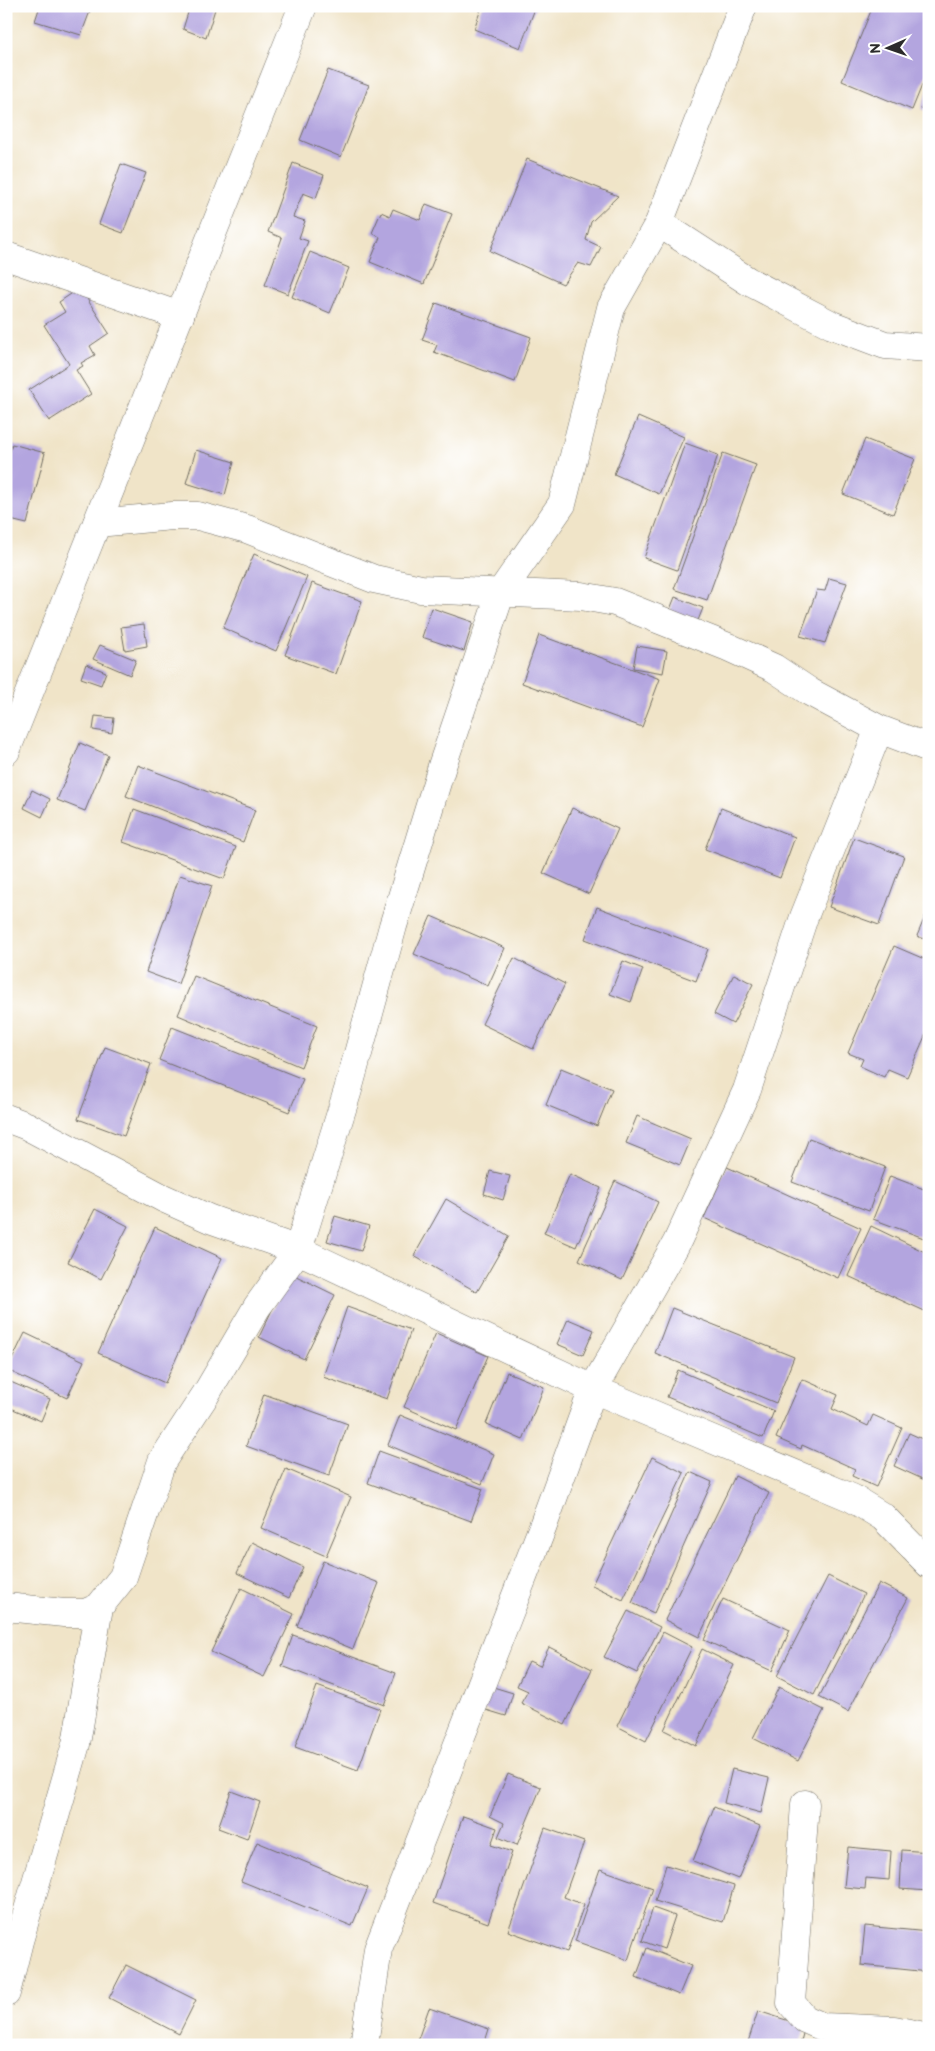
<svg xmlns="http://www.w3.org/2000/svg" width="935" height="2051" font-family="'Balsamiq Sans',sans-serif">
  <rect width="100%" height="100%" fill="#fff"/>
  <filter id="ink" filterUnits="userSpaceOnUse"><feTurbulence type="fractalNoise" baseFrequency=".02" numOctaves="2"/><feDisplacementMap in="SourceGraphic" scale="10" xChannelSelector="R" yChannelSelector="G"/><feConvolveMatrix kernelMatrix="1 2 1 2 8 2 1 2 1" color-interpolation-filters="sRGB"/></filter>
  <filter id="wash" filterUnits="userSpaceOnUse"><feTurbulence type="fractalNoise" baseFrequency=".0096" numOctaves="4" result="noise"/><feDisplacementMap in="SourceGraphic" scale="20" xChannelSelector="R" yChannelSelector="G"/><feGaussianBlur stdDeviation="1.12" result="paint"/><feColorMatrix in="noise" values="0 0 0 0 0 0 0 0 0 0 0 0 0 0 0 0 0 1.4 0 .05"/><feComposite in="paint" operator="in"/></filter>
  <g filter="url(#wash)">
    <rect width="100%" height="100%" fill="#f0e4c8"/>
    <g id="blocks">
      <!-- building -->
      <path fill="#b3a5df" d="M40 6H92L81 35 35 21Z
        M190 6H216L206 38 183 29Z
        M482 6H536L520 48 474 29Z
        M873 6H929V68L912 110 842 81Z
        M328 70 369 85 341 157 300 140Z
        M929 88V112L921 109Z
        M527 159 618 196 591 222 586 240 601 247 591 267 578 263 563 284 490 251Z
        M293 163 324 175 316 198 303 193 293 217 305 221 299 238 308 241 288 294 265 285 282 238 268 232Z
        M121 164 146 173 123 233 99 224Z
        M426 204 452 214 424 284 370 262 380 237 372 233 381 212 390 216 393 209 420 220Z
        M310 252 349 268 330 313 292 297Z
        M80 288 109 333 90 346 95 355 81 363 83 366 76 370 91 394 49 421 29 390 69 364 44 325 65 312 59 302Z
        M436 303 531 337 515 382 434 352 437 345 422 340Z
        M638 417 684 437 659 494 614 474Z
        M865 439 915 459 893 514 843 494Z
        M685 443 718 455 677 570 644 558Z
        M12 444 45 453 27 524 6 519V465Z
        M196 450 234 462 225 495 186 483Z
        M723 453 756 465 707 600 674 589Z
        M254 554 307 577 276 651 223 628Z
        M829 578 847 583 825 643 800 636 817 590 825 591Z
        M312 583 362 601 336 674 285 655Z
        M675 597 703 608 697 623 669 612Z
        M432 608 473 622 464 651 422 637Z
        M144 624 147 646 125 650 121 627Z
        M539 635 660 679 642 727 522 683Z
        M100 645 136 660 130 675 93 659Z
        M637 646 667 651 663 673 633 668Z
        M86 664 106 672 101 685 81 678Z
        M95 716 114 718 112 733 93 730Z
        M80 743 108 755 85 811 57 800Z
        M138 765 255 810 243 842 126 796Z
        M32 790 50 799 42 817 24 808Z
        M572 808 618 829 589 894 543 873Z
        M721 808 795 837 780 878 705 849Z
        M134 809 236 847 224 879 123 842Z
        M854 838 904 856 879 925 829 907Z
        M180 875 212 886 178 984 146 972Z
        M597 907 708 949 696 981 585 939Z
        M929 907V941L917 936Z
        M431 916 505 948 488 986 414 954Z
        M894 946 929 961V1027L907 1077 888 1069 884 1077 860 1066 863 1059 848 1053Z
        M514 958 565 984 533 1049 482 1024Z
        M623 961 643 969 631 1002 610 994Z
        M734 974 753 984 733 1024 714 1014Z
        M194 976 317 1026 301 1067 178 1015Z
        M172 1027 303 1079 289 1112 159 1060Z
        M105 1047 151 1064 124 1136 78 1119Z
        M561 1068 612 1089 597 1126 546 1105Z
        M637 1116 691 1139 680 1165 626 1143Z
        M809 1138 885 1167 869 1211 792 1182Z
        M727 1167 861 1228 838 1278 704 1218Z
        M490 1171 510 1176 503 1200 484 1194Z
        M570 1174 601 1188 576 1247 544 1233Z
        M890 1176 929 1191V1240L873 1219Z
        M615 1181 658 1202 622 1280 579 1260Z
        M446 1199 509 1236 477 1292 414 1256Z
        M95 1209 128 1226 101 1279 68 1262Z
        M335 1216 369 1226 361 1251 327 1241Z
        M871 1226 929 1254V1313L848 1276Z
        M155 1227 222 1258 165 1383 98 1353Z
        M290 1273 335 1295 304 1359 259 1337Z
        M347 1307 411 1330 387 1399 323 1377Z
        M672 1308 794 1357 776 1403 655 1353Z
        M568 1319 594 1330 583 1355 557 1344Z
        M25 1333 84 1361 67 1398 7 1370Z
        M436 1333 488 1356 456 1430 404 1407Z
        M678 1370 774 1411 763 1438 667 1397Z
        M507 1372 544 1387 523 1440 486 1424Z
        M802 1379 838 1395 832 1409 868 1426 873 1415 902 1428 876 1487 852 1476 855 1469 802 1445 801 1449 776 1438Z
        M6 1380 50 1399 41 1421 6 1406Z
        M264 1394 348 1424 329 1476 246 1446Z
        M400 1415 494 1454 482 1484 388 1445Z
        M909 1433 929 1442V1482L894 1466Z
        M379 1451 483 1489 471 1521 368 1483Z
        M652 1457 684 1473 623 1600 592 1585Z
        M286 1469 351 1497 326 1556 261 1528Z
        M690 1472 712 1482 654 1613 632 1603Z
        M735 1476 769 1493 699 1637 665 1620Z
        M252 1542 303 1567 289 1598 237 1573Z
        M323 1561 379 1583 353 1649 297 1626Z
        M828 1576 864 1594 814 1695 777 1676Z
        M879 1583 908 1598 848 1712 819 1697Z
        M241 1588 294 1614 264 1677 211 1652Z
        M723 1599 790 1630 772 1671 704 1640Z
        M628 1611 660 1627 637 1673 604 1657Z
        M663 1632 692 1647 646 1741 617 1726Z
        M293 1635 396 1673 384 1705 282 1666Z
        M549 1647 592 1669 565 1725 521 1703 528 1691 517 1686 529 1661 540 1666Z
        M702 1649 734 1665 696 1746 664 1730Z
        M317 1686 380 1709 358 1770 295 1747Z
        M490 1686 513 1693 506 1716 483 1709Z
        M779 1687 824 1710 798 1761 753 1738Z
        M732 1769 769 1778 761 1813 724 1803Z
        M508 1774 541 1787 517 1845 498 1837 504 1823 490 1816Z
        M231 1791 260 1802 247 1839 218 1828Z
        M714 1807 760 1826 738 1879 693 1861Z
        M463 1816 497 1828 491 1845 512 1852 488 1923 433 1903Z
        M545 1828 584 1842 564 1897 584 1905 567 1952 508 1931Z
        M257 1842 368 1888 352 1926 241 1881Z
        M848 1847 891 1851 889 1880 866 1878 865 1889 844 1887Z
        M902 1850 929 1852V1891L900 1889Z
        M666 1865 734 1886 723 1922 655 1901Z
        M600 1869 653 1888 628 1960 575 1941Z
        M653 1908 675 1916 664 1949 642 1941Z
        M865 1926 929 1932V1972L861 1965Z
        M647 1948 691 1966 679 1995 636 1977Z
        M126 1965 196 2000 179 2034 109 1998Z
        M429 2008 489 2029 484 2045H423L417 2042Z
        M758 2011 805 2026 800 2045H758L748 2042Z"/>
    </g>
  </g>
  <g filter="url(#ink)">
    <use href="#blocks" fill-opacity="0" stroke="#706c62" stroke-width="1"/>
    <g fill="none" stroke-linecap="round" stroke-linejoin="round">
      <defs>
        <path id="minor" d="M659 223 748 281 832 325 885 345 929 348
          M6 256 180 316
          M97 523 172 516H198L247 529 374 579 421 589 581 596 615 602 728 647 774 668 810 692 879 729 929 748
          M6 1118 27 1126 163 1198 210 1219 298 1250 593 1389 852 1498 883 1517 929 1564
          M6 1607 64 1613H85L99 1607 123 1577 162 1461 206 1394 257 1307 298 1250 348 1090 393 926 442 766 501 592 562 504 611 308 659 223 743 6
          M805 1804 791 2003 805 2019 823 2027 894 2030 929 2037
          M6 1993 19 1941 76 1744 99 1607
          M364 2045 378 1949 543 1526 593 1389 676 1244 747 1090 804 917 879 729"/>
        <path id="tertiary" d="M6 751 303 6"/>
      </defs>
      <!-- minor casing -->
      <use href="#minor" stroke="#706c62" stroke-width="29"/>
      <!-- tertiary casing -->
      <use href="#tertiary" stroke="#706c62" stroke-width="29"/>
      <!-- minor -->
      <use href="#minor" stroke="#fff" stroke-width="28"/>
      <!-- tertiary -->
      <use href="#tertiary" stroke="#fff" stroke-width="28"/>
    </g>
  </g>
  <!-- margin -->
  <rect width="935" height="2051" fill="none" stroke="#fff" stroke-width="25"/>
  <!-- north arrow -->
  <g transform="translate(888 48) rotate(268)" stroke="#ffffff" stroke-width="4" paint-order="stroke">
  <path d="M0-4L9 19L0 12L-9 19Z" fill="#2b2b2b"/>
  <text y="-8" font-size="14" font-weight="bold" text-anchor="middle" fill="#2b2b2b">N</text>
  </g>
</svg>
